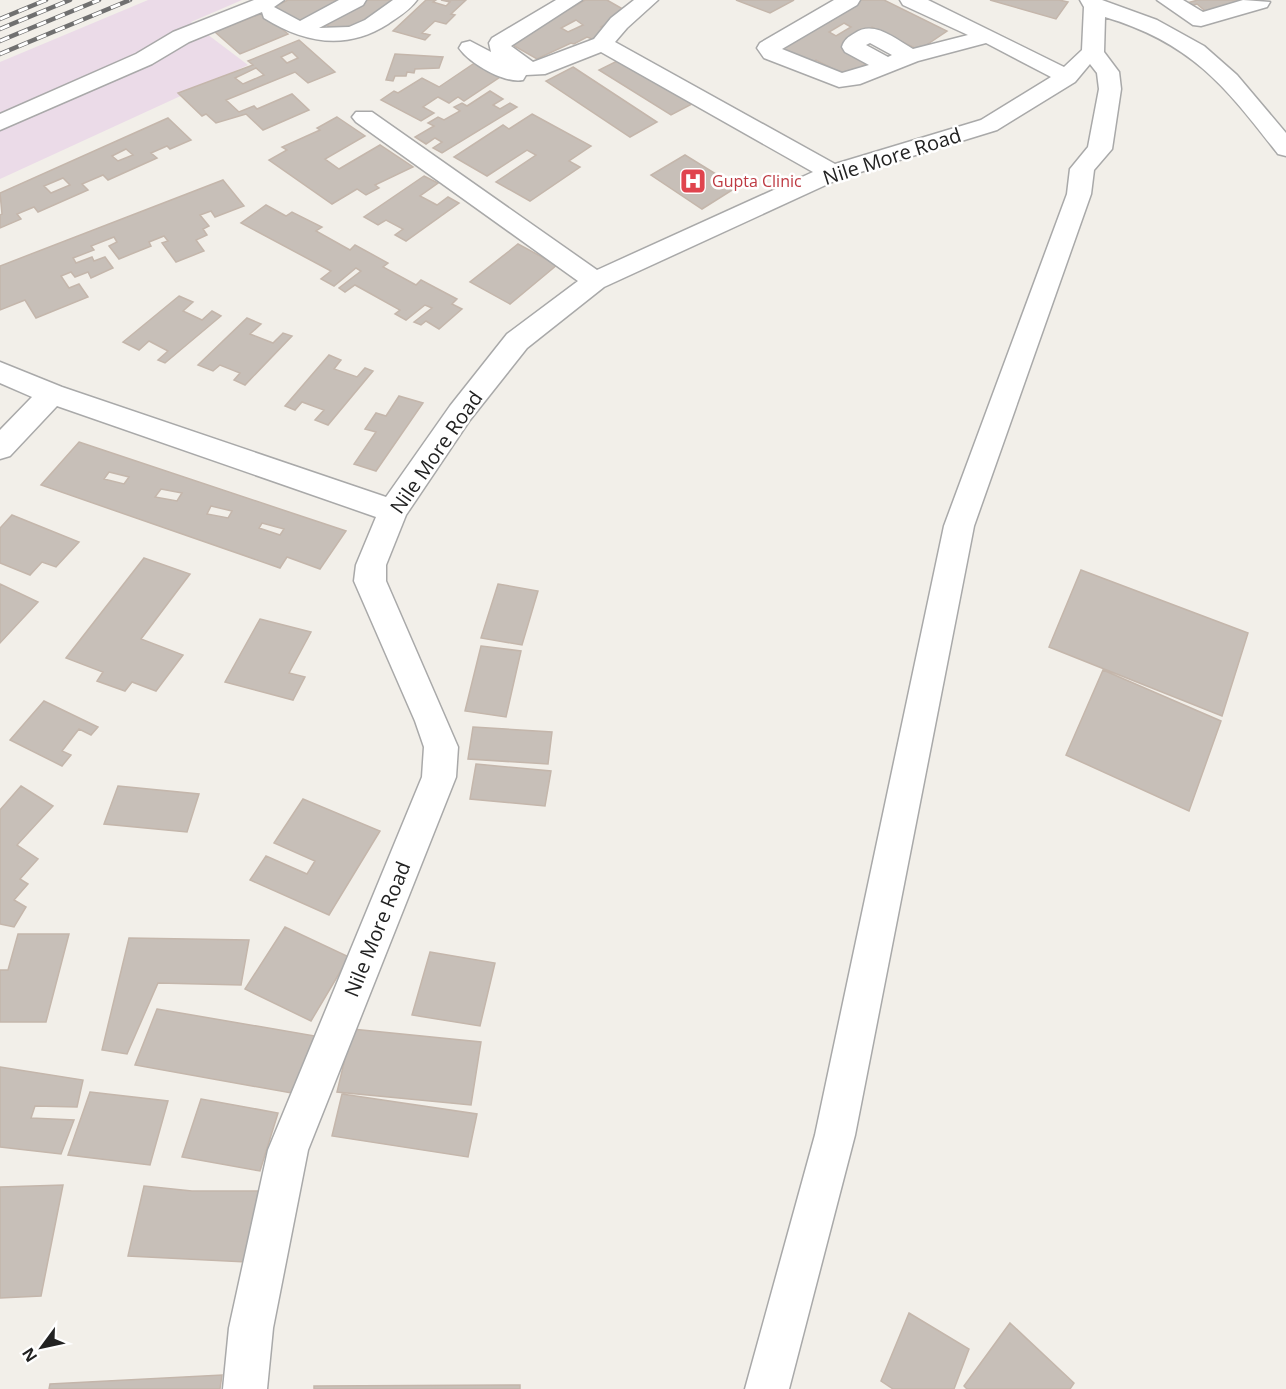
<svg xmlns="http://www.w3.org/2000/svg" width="1286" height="1389" font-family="'Open Sans',sans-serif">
  <rect width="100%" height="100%" fill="#f2efe9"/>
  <!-- industrial -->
  <path fill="#ebdbe8" d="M148 0H242L191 22 248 65 0 179V62Z"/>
  <!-- building -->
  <path fill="#c7bfb8" stroke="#c4b6ab" stroke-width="1.5" fill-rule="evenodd" d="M288 0H348L297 25 271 8Z
    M361 0H399L342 35 320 21Z
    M426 0H436L433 2 446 6 450 2 441 0H466L451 14 455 15 446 24 435 21 422 33 430 35 425 40 393 31Z
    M585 0H607L628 12 601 27 608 30 592 39 587 37 574 44 571 43 537 59 509 43ZM576 20 583 25 568 32 561 28Z
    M736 0H794L770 13Z
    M855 0H884L947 31 919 50 872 27 843 46 872 60 847 76 816 60 813 62 803 57 798 60 777 48ZM844 23 851 27 836 36 829 32Z
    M990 0H1059L1068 2 1056 19Z
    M1198 0H1254L1198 15 1194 12 1204 10 1197 4 1188 7 1183 4Z
    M263 13 288 34 240 54 215 32Z
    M299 40 335 72 308 83 295 72 226 100 239 112 254 106 257 109 292 94 309 110 263 130 246 114 216 123 206 114 202 116 178 93 253 65 248 61ZM292 52 298 58 287 63 281 57ZM256 68 264 75 243 84 235 78Z
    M395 54 443 57 439 68 415 69 414 73 407 72 406 76H395L393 81 386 80Z
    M621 59 692 104 671 115 599 70Z
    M476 62 503 75 464 101 458 97 449 103 438 97 423 107 434 113 421 121 381 100 394 91 398 93 422 78 439 87Z
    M573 67 657 122 630 137 546 81Z
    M490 91 503 99 493 105 500 109 510 103 517 107 442 153 433 148 442 142 435 138 426 144 415 137 434 126 428 123 438 117 444 120 460 111 454 107 462 103 467 106Z
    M532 114 591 146 569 161 580 167 530 201 496 182 536 155 527 150 487 176 454 157 503 125 509 129Z
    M337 117 365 136 325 159 339 169 380 145 413 167 375 185 379 188 366 195 357 189 332 204 269 160 287 150 282 147 320 130 317 128Z
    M168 118 191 140 170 149 167 146 151 153 157 158 108 180 103 175 82 184 88 190 38 212 34 207 17 214 21 219 0 228V215L2 214 0 193ZM126 149 133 155 118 161 112 156ZM63 178 70 185 51 193 44 186Z
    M685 155 737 187 702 209 651 175Z
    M424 176 438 183 420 196 437 205 448 197 459 203 406 241 395 235 403 229 386 220 378 225 364 217Z
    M223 180 244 206 215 217 211 211 200 215 209 226 203 229 207 235 196 240 204 251 176 262 162 243 168 241 164 236 149 242 151 246 119 259 109 246 117 242 114 237 91 246 94 250 73 258 76 263 92 257 94 261 105 257 113 268 91 278 88 272 75 277 71 272 61 276 69 288 79 284 88 297 36 318 25 300 0 310V266Z
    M266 205 286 216 292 212 322 227 316 231 350 250 355 245 388 263 383 267 416 285 421 280 457 299 452 304 462 309 439 329 426 321 421 325 414 322 432 308 425 305 406 320 395 314 400 310 355 285 345 292 339 288 361 271 356 268 334 286 321 279 331 271 241 223Z
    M518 244 557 265 510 304 470 282Z
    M179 296 193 302 183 311 202 320 212 311 221 316 165 363 158 360 168 351 149 341 139 350 123 342Z
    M247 318 261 324 250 334 273 343 283 333 292 336 245 385 234 380 240 373 220 365 213 371 198 365Z
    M329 355 341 360 334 369 357 377 365 368 373 371 328 425 315 420 324 410 302 402 295 410 285 406Z
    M399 396 423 403 376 471 354 464 376 432 365 429 376 413 386 416Z
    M79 442 346 531 320 569 287 557 280 568 41 485ZM109 472 129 477 124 484 104 479ZM161 489 182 493 177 501 155 497ZM211 506 232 511 228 518 207 514ZM262 523 284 529 280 535 259 528Z
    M12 515 79 542 56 567 42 562 30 575 0 563V528Z
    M144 558 190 574 141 639 183 655 156 691 132 682 125 691 97 681 103 672 66 658Z
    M1081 570 1248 633 1222 716 1049 647Z
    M0 584 38 602 0 643Z
    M498 584 538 591 522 645 481 638Z
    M260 619 311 632 289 673 305 677 293 700 225 682Z
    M481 646 521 651 506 717 465 711Z
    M1103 670 1221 721 1189 811 1066 755Z
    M44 701 98 727 91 735 79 729 62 751 71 755 62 766 10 740Z
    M473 727 552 732 548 764 468 759Z
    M476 764 551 771 545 806 470 799Z
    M21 786 53 806 17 845 38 859 20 879 28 884 14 900 26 907 14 927 0 924V810Z
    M118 786 199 794 187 832 104 824Z
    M303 799 380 831 329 915 250 880 266 856 307 874 315 861 274 843Z
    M285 927 349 957 311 1021 245 989Z
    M18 934H69L46 1022H0V970H8Z
    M129 938 249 940 241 985 158 983 127 1054 102 1050Z
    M430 952 495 963 480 1026 412 1015Z
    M157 1009 315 1036 297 1094 135 1065Z
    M352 1029 481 1042 471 1105 337 1092Z
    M0 1067 83 1080 77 1107 35 1106 31 1118 74 1120 61 1154 0 1147Z
    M90 1092 168 1101 150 1165 68 1155Z
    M342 1094 477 1114 468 1157 332 1136Z
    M201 1099 278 1113 260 1171 182 1157Z
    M63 1185 41 1296 0 1298V1187Z
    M144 1186 192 1191H260L246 1262 128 1256Z
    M909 1313 969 1349 954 1389H893L881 1381Z
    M1010 1323 1074 1383 1070 1389H967L964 1386Z
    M222 1375 220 1389H49L50 1384Z
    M520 1385V1389H314V1386Z"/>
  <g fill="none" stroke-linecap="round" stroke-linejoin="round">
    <defs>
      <path id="minor" d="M254 0H284L274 7 300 21 339 0H366L363 5 319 28 349 27 365 20 393 0H417C410 10 398 17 388 24 346 51 304 43 264 18L262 12 189 42 152 64 0 130V114L136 54 173 32Z
        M556 0H582L511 46 533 62 594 39 611 18 634 0H658L627 28 615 42 835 164 981 120 1051 77 986 43 918 61 860 84 839 87 764 58 757 48 760 43 834 0H860L857 5 782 49 842 73 869 65 845 52 842 47C844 40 848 37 855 33 874 20 895 39 913 49L968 35 903 5 900 0H928L1064 67 1082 50 1084 7 1080 0H1102L1157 20 1204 46 1237 75 1286 133V156L1278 154C1225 86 1192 43 1105 17L1104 52 1119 72 1121 89 1112 149 1094 170 1091 194 974 526 855 1135 789 1389H745L815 1135 944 526 1067 194 1070 169 1088 147 1099 89 1097 73 1090 64 1075 82 997 130 841 178 604 287 527 348 470 420 406 515 386 565V581L458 747 456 777 308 1150 273 1328 267 1389H223L229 1328 268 1150 422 777 424 747 415 721 354 581 356 565 376 517 57 406 10 456 0 459V430L32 397 0 383V362L62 387 386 497 450 406 507 334 578 281 356 122 352 117 356 112H372L597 270 813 172 601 52 545 74 526 75 523 80C505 84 469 63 459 48L462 43 470 41 491 52 489 43 492 38ZM870 43 892 55 888 57 866 45Z
        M1157 0H1183L1203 12 1243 0 1270 2 1267 7 1201 26 1193 25Z"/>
    </defs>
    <!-- minor casing -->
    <use href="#minor" stroke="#a9a9a9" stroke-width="3"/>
    <!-- minor -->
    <use href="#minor" fill="#fff" fill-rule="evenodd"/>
    <defs>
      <path id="rail" d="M0 19 46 0
        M0 29 70 0
        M0 41 99 0
        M0 54 130 0"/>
    </defs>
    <!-- rail casing -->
    <use href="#rail" stroke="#707070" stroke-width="4.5"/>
    <!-- rail -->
    <use href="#rail" stroke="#fff" stroke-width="3" stroke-dasharray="10" stroke-linecap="butt"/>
  </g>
  <!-- icons -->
  <defs>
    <symbol id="hospital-square" viewBox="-11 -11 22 22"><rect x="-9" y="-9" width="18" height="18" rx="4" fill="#e0444e" stroke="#fff"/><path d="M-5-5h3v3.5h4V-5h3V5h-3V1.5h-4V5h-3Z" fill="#fff"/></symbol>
  </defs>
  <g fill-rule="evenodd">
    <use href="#hospital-square" x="678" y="166" width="30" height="30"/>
  </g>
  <g text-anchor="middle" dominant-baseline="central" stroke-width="5" stroke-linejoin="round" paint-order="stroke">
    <!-- far-health labels -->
    <g font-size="16" fill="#be3a42" stroke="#fff" text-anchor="start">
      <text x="712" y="181">Gupta Clinic</text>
    </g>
    <!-- street labels -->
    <g font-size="20" fill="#222" stroke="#fff">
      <text transform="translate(892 156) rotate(-18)">Nile More Road</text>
      <text transform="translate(436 452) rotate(-55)">Nile More Road</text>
      <text transform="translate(377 929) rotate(-68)">Nile More Road</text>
    </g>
  </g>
  <!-- north arrow -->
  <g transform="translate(42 1347) rotate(237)" stroke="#ffffff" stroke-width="4.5" paint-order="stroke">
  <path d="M0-4.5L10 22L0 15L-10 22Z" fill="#222222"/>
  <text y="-9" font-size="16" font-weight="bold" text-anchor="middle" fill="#222222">N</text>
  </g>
</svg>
